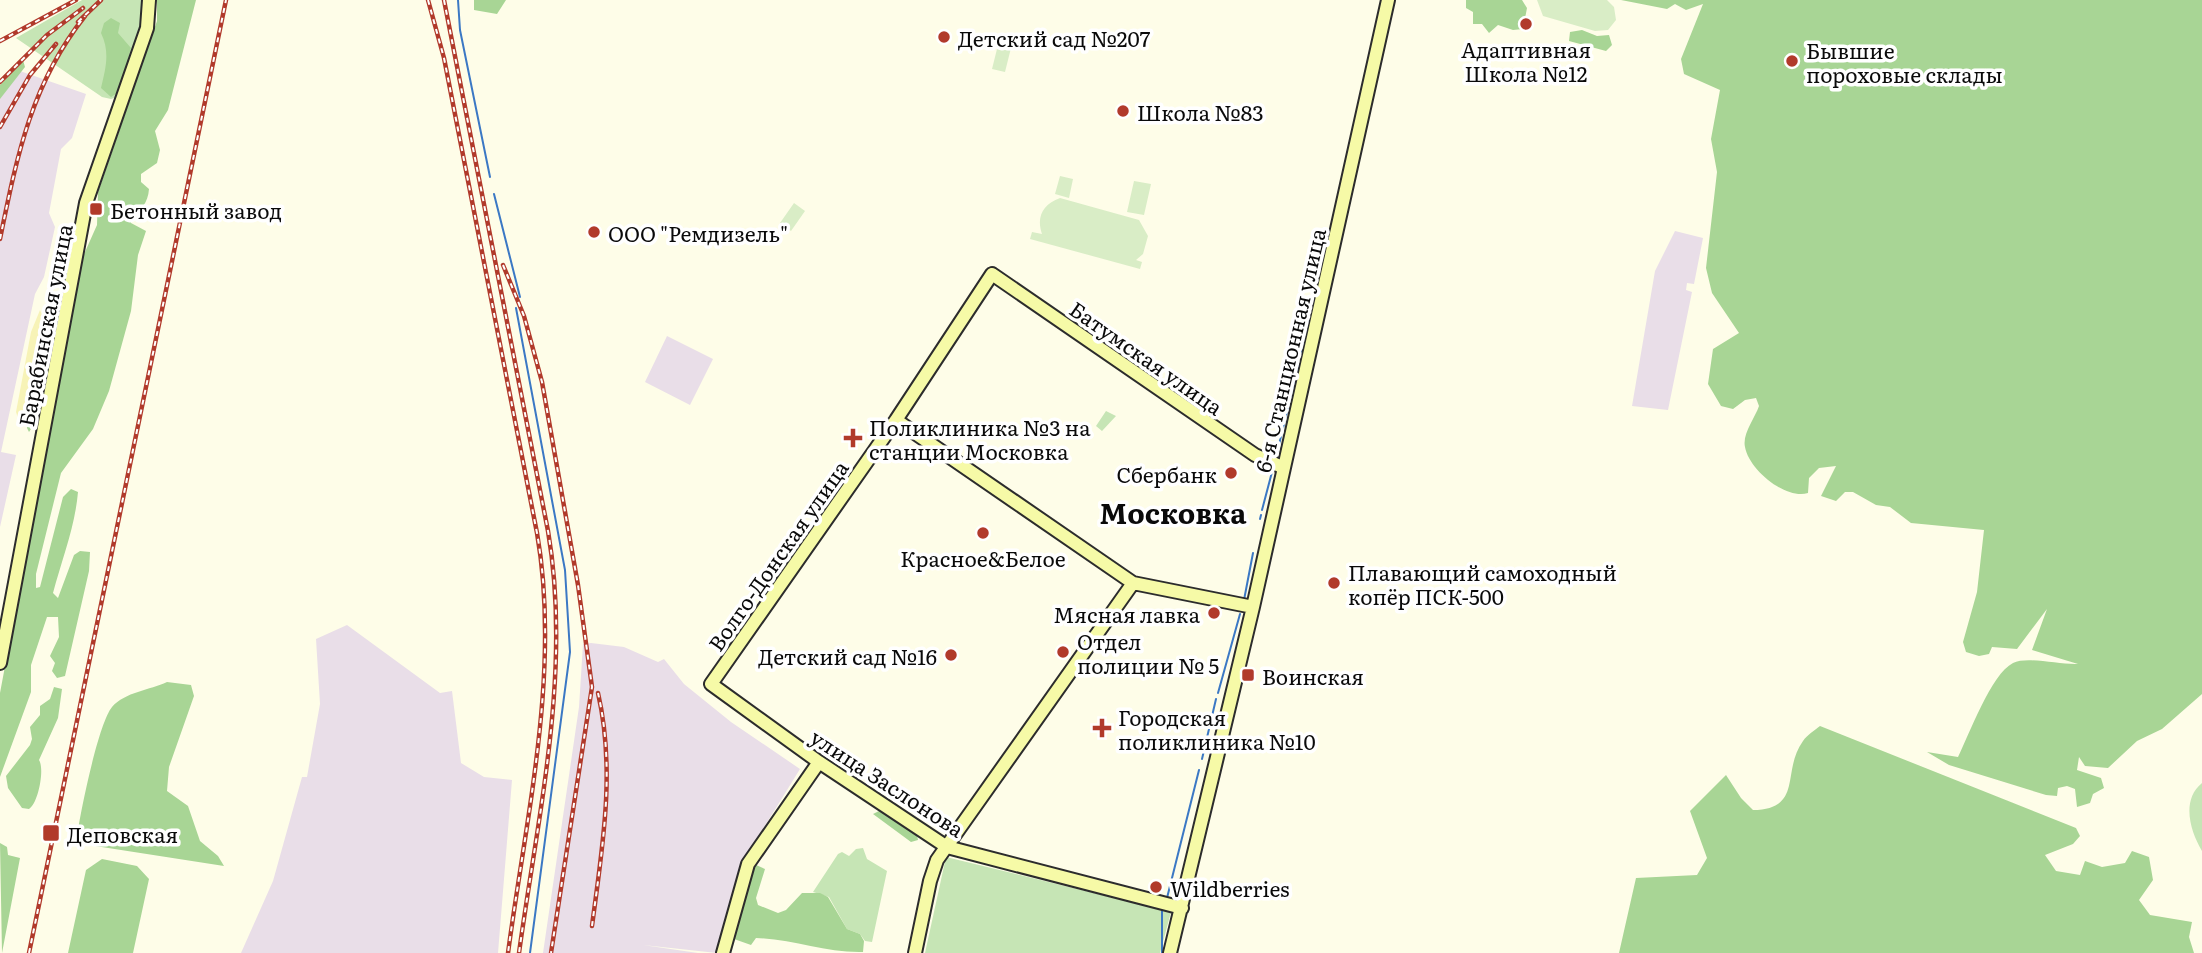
<svg xmlns="http://www.w3.org/2000/svg" width="2202" height="953" font-family="Literata,serif">
  <rect width="100%" height="100%" fill="#fefde8"/>
  <!-- industrial -->
  <path fill="#e9dee8" d="M20 71 86 94 72 138 61 149 49 213 55 227 44 277 35 294 1 452 16 455 0 527V94Z
    M1675 231 1703 238 1694 284 1687 283 1686 290 1692 292 1668 410 1632 406 1655 271Z
    M667 336 713 359 690 405 645 382Z
    M347 625 440 693 452 691 461 763 484 777 512 780 498 953H241L273 881 302 777H307L320 704 316 639Z
    M591 643 624 647 658 662 664 659 684 684 731 722 800 769 740 866 717 953 643 945 698 953H543L579 707 583 644Z"/>
  <!-- green -->
  <path fill="#c6e5b5" d="M82 0H144V25L120 96 111 99 102 97 16 38Z
    M1106 411 1116 416 1102 431 1096 426Z
    M2202 783V851C2190 831 2181 800 2202 783Z
    M863 848 867 859 887 871 872 942 865 941 860 934 847 929 829 897 813 892 838 854 842 852 849 856 856 849Z
    M946 857 1171 912 1160 953H925Z"/>
  <!-- forest -->
  <path fill="#a8d595" d="M157 0H196L168 110 155 131 160 150 157 163 141 174V182L149 189C148 203 141 210 131 218V223L146 231 138 255 131 311 109 391 93 429 61 473 36 574V588L40 587 63 497 71 489 78 492C75 527 62 559 53 593L58 598 74 555 80 551 90 552 89 571 65 676 57 678 52 671 55 663 50 656 59 637 58 617H47L31 665V692L0 777V693L81 261 97 225 98 192 157 21Z
    M474 0H506L497 14 474 10Z
    M1466 0H1522L1527 8 1523 29 1513 30 1498 25 1489 33 1482 24H1473V12L1466 8Z
    M1621 0H2202V694L2162 729 2137 741 2108 768 2085 766 2079 757 2077 770 2101 778 2104 788 2093 794 2090 803 2077 807 2075 789 2067 786 2058 788 2057 796 2046 795 1949 765 1927 752 1958 757C1969 735 1991 674 2013 663 2027 656 2060 665 2078 664L2032 650 2047 609 2017 649 1992 647 1989 654 1979 656 1966 652 1963 642 1977 592 1984 530 1911 523 1890 507 1876 505 1853 492H1845L1836 501 1821 496 1836 466 1819 468 1809 478 1808 493C1786 500 1749 470 1745 447 1742 434 1755 418 1759 406L1756 398 1745 400 1733 409 1721 406 1708 384 1713 349 1739 333 1712 293 1706 268 1717 172 1711 139 1720 90 1684 74 1681 59 1703 4 1686 10 1675 4 1667 9Z
    M111 18 120 23 118 33 131 48 119 92 111 97 101 88C106 67 110 52 101 33L104 23Z
    M1582 30 1597 36 1609 35 1612 45 1606 51 1569 41 1570 32Z
    M23 60 25 67 0 99V85Z
    M50 302 57 304 58 310 36 421 29 432 27 428 45 345Z
    M167 682 191 685 194 696 169 767 167 791 188 806 200 841 218 856 224 866 76 843C79 818 98 724 112 707 125 692 150 690 167 682Z
    M54 687 62 689 58 718 39 760C45 769 38 804 29 809L22 808 8 788 6 776 30 745 32 739 30 727 40 715V706L50 699Z
    M1820 726 2076 828 2080 836 2073 844 2045 855 2056 871 2080 875 2085 861 2102 867 2125 863 2132 851 2149 857 2153 880 2139 900 2150 915 2192 922 2189 937 2194 953H1619L1636 878 1697 875 1707 858 1690 811 1726 775 1741 798 1753 810C1804 809 1781 771 1803 741 1807 735 1815 730 1820 726Z
    M881 810 917 835 918 840 911 842 873 814Z
    M0 843 7 847 8 855 20 858 2 953Z
    M102 859 137 866 149 879 133 953H68L86 870Z
    M754 864 765 869 756 898 758 905 778 913 786 910 802 893H820L828 897 847 929 860 934 864 941 863 952C826 953 793 939 756 938L751 945 734 939 731 933Z"/>
  <!-- sand -->
  <path fill="#f7f3b7" d="M40 310C51 332 34 390 28 416L26 422 20 424 16 412 31 332Z"/>
  <!-- pitch -->
  <path fill="#d9edc6" d="M1537 0H1607L1614 7 1616 20 1608 30 1595 31 1543 16Z
    M1000 37 1013 40 1005 72 992 69Z
    M1060 176 1073 179 1069 198 1055 194Z
    M1134 181 1151 184 1144 215 1127 212Z
    M1060 198 1139 220 1148 236 1143 254 1136 260 1142 262 1140 269 1030 239 1032 232 1042 234C1036 217 1043 204 1060 198Z
    M794 203 805 211 791 231 780 223Z"/>
  <g fill="none" stroke-linecap="round" stroke-linejoin="round">
    <!-- stream -->
    <path stroke="#3b78c4" stroke-width="2" d="M458 0 460 30 490 177
      M494 194 520 297
      M516 308 565 570 570 652 530 953
      M1301 353 1315 297
      M1276 457 1298 366
      M1262 510 1272 472
      M1260 519 1261 515
      M1244 600 1253 553
      M1218 693 1240 614
      M1202 759 1216 699
      M1167 898 1199 770
      M1162 953V909"/>
    <defs>
      <path id="secondary" d="M896 420 1133 583 1253 607
        M0 663 86 203 147 28 149 0
        M1182 908 947 847 819 762 711 684 896 420 992 274 1255 455 1282 467
        M723 953 748 864 819 762
        M915 953 930 881 937 860 1133 583
        M1170 953 1253 607 1388 0"/>
    </defs>
    <!-- secondary casing -->
    <use href="#secondary" stroke="#2c2c2c" stroke-width="16"/>
    <!-- secondary -->
    <use href="#secondary" stroke="#f6faa7" stroke-width="12"/>
    <defs>
      <path id="rail" d="M428 0 444 58 537 533C561 670 526 817 508 953
        M444 0 548 531C572 671 538 814 519 953
        M78 22 101 0
        M0 41 76 0
        M0 82 47 35 83 8
        M0 127 30 75 56 44
        M0 239C17 156 31 84 85 16
        M503 265 524 316 542 382 578 585 592 687 551 953
        M592 926C602 849 616 771 598 693
        M29 953 226 0"/>
    </defs>
    <!-- rail casing -->
    <use href="#rail" stroke="#b13a2b" stroke-width="4.5"/>
    <!-- rail -->
    <use href="#rail" stroke="#fff" stroke-width="2" stroke-dasharray="5" stroke-linecap="butt"/>
  </g>
  <!-- markers -->
  <g fill="#b13a2b" stroke="#fff" stroke-width="2.5">
    <circle cx="1526" cy="24" r="7"/>
    <circle cx="944" cy="37" r="7"/>
    <circle cx="1792" cy="61" r="7"/>
    <circle cx="1123" cy="111" r="7"/>
    <rect x="89" y="202" width="14" height="14" rx="3.5"/>
    <circle cx="594" cy="232" r="7"/>
    <path d="M849.5 427.5h7v7h7v7h-7v7h-7v-7h-7v-7h7z"/>
    <circle cx="1231" cy="473" r="7"/>
    <circle cx="983" cy="533" r="7"/>
    <circle cx="1334" cy="583" r="7"/>
    <circle cx="1214" cy="613" r="7"/>
    <circle cx="1063" cy="652" r="7"/>
    <circle cx="951" cy="655" r="7"/>
    <rect x="1241" y="668" width="14" height="14" rx="3.5"/>
    <path d="M1098.5 717.5h7v7h7v7h-7v7h-7v-7h-7v-7h7z"/>
    <rect x="42" y="824" width="18" height="18" rx="3.5"/>
    <circle cx="1156" cy="887" r="7"/>
  </g>
  <g text-anchor="middle" dominant-baseline="central" stroke-width="7" stroke-linejoin="round" paint-order="stroke">
    <!-- poi labels -->
    <g font-size="21" fill="#0a0a0a" stroke="#fff" text-anchor="start">
      <text x="958" y="37">Детский сад №207</text>
      <text x="1526" y="48" text-anchor="middle">Адаптивная<tspan x="1526" dy="24">Школа №12</tspan></text>
      <text x="1806" y="49">Бывшие<tspan x="1806" dy="24">пороховые склады</tspan></text>
      <text x="1137" y="111">Школа №83</text>
      <text x="110" y="209">Бетонный завод</text>
      <text x="608" y="232">ООО "Ремдизель"</text>
      <text x="869" y="426">Поликлиника №3 на<tspan x="869" dy="24">станции Московка</tspan></text>
      <text x="1217" y="473" text-anchor="end">Сбербанк</text>
      <text x="983" y="557" text-anchor="middle">Красное&amp;Белое</text>
      <text x="1348" y="571">Плавающий самоходный<tspan x="1348" dy="24">копёр ПСК-500</tspan></text>
      <text x="1200" y="613" text-anchor="end">Мясная лавка</text>
      <text x="1077" y="640">Отдел<tspan x="1077" dy="24">полиции № 5</tspan></text>
      <text x="937" y="655" text-anchor="end">Детский сад №16</text>
      <text x="1262" y="675">Воинская</text>
      <text x="1118" y="716">Городская<tspan x="1118" dy="24">поликлиника №10</tspan></text>
      <text x="67" y="833">Деповская</text>
      <text x="1170" y="887">Wildberries</text>
    </g>
    <!-- street labels -->
    <g font-size="21" fill="#0a0a0a" stroke="#fff">
      <text transform="translate(44 325) rotate(-79)">Барабинская улица</text>
      <text transform="translate(1289 350) rotate(-77)">6-я Станционная улица</text>
      <text transform="translate(1147 357) rotate(35)">Батумская улица</text>
      <text transform="translate(777 555) rotate(-55)">Волго-Донская улица</text>
      <text transform="translate(888 782) rotate(33)">улица Заслонова</text>
    </g>
    <!-- district labels -->
    <g font-size="28" font-weight="bold" fill="#0a0a0a" stroke="#fff">
      <text x="1173" y="512">Московка</text>
    </g>
  </g>
</svg>
